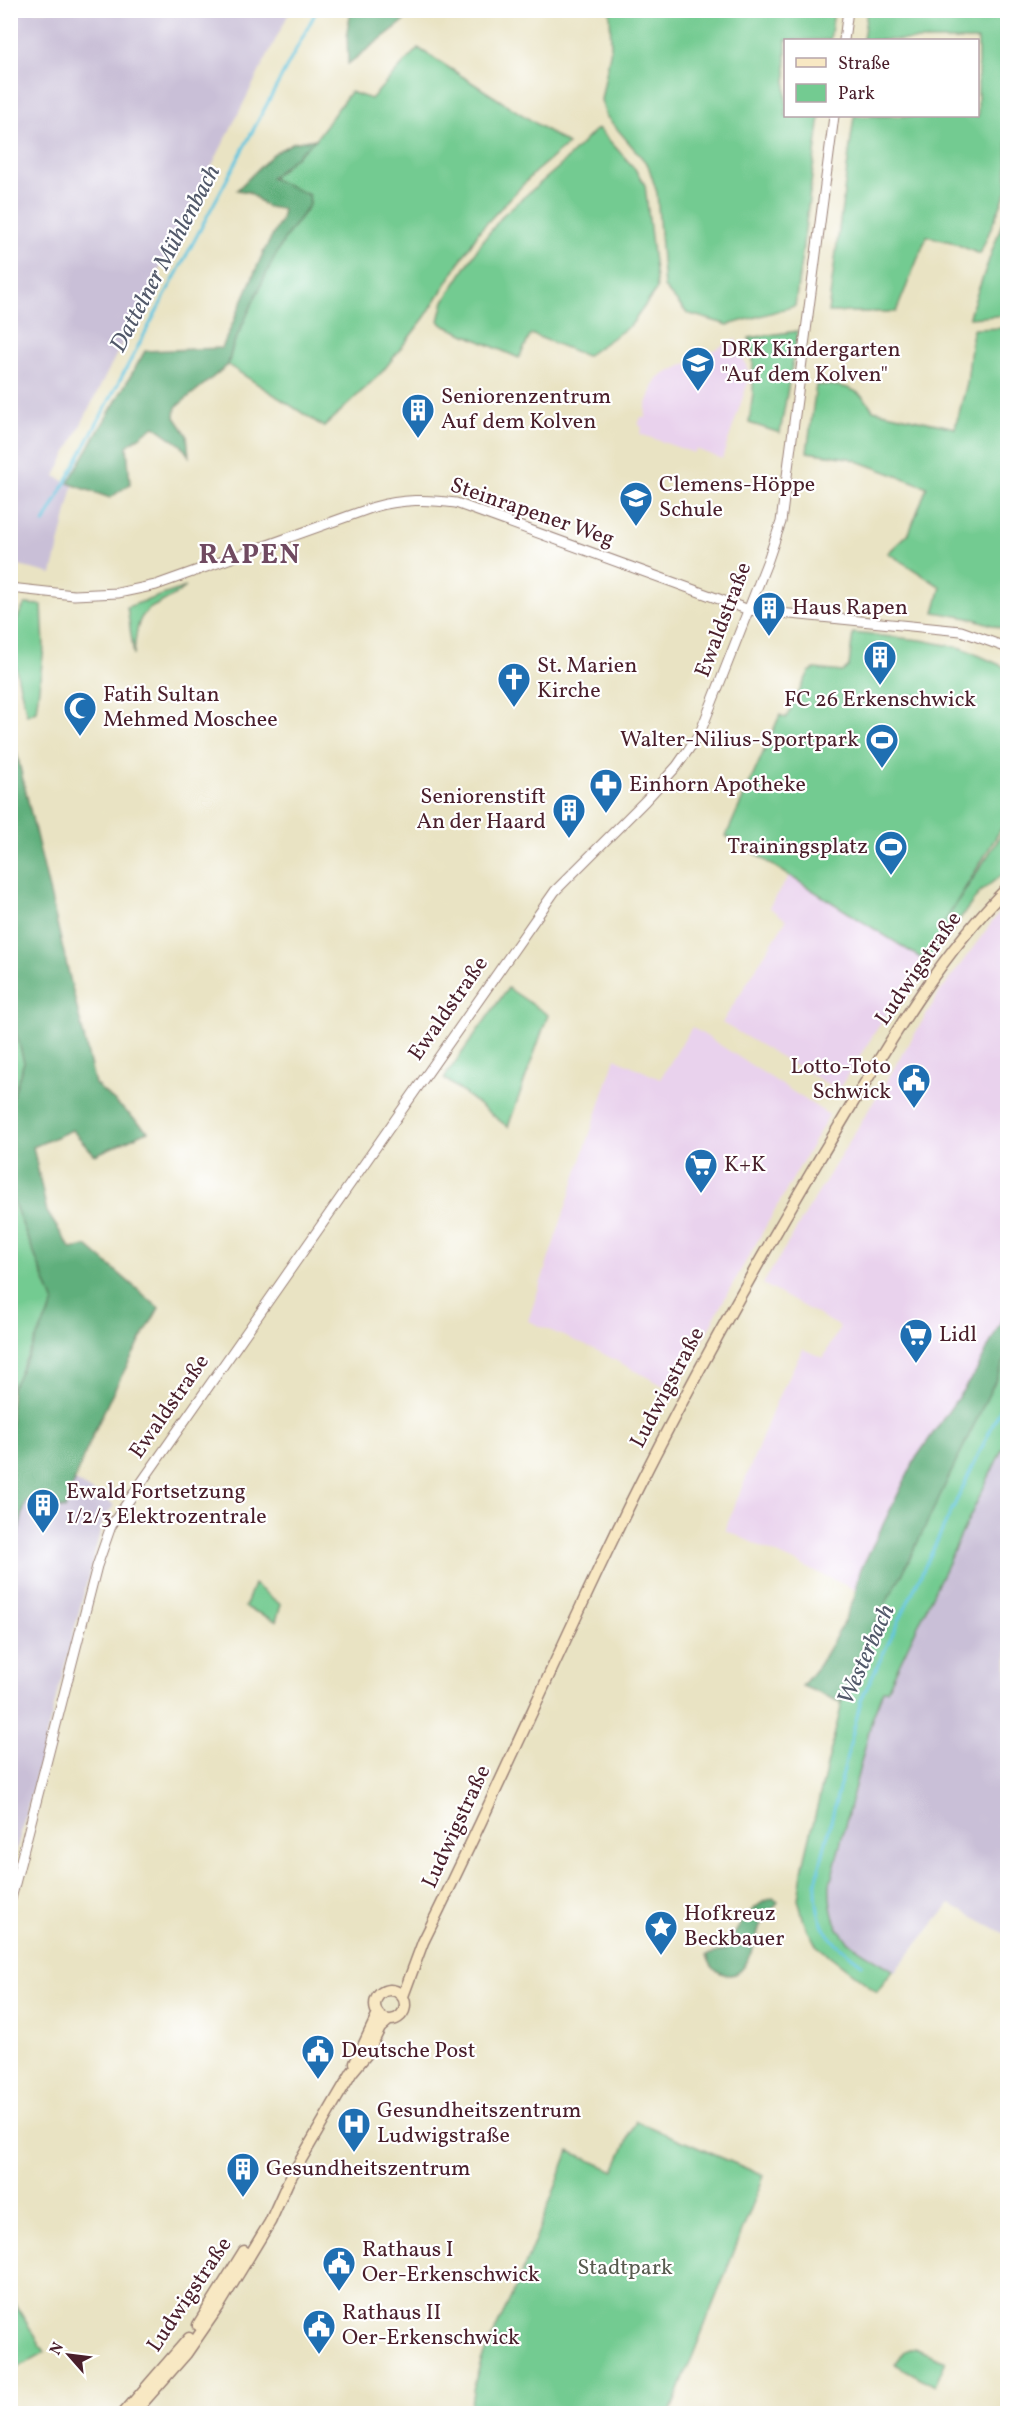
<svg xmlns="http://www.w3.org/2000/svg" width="1018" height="2424" font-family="Vollkorn,serif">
  <rect width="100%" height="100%" fill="#fff"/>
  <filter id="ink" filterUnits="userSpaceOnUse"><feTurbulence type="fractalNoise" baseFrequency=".0167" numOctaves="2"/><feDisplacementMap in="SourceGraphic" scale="12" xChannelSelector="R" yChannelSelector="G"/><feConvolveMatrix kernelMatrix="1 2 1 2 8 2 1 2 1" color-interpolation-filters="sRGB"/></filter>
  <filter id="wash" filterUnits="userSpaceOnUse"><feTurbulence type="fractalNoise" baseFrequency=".008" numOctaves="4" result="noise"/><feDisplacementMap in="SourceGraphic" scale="24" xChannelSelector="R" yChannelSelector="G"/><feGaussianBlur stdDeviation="1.35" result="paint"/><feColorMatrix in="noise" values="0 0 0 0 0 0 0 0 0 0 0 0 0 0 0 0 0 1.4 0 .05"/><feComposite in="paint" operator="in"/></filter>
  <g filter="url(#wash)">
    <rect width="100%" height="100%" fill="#e9e3c3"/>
    <!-- built -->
    <path fill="#e9d2ed" d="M736 339 750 376 722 459 696 449 694 453 640 434 642 427 638 425 641 417 645 418 646 406 657 378Z
      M789 876 922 959 838 1090 722 1023 786 920 769 907Z
      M1007 902V1309L977 1370 916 1458 860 1571 856 1590 725 1530 779 1395 803 1349 823 1358 840 1327 763 1284 940 992Z
      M692 1027 829 1115 724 1300 675 1392 596 1350 528 1321 615 1058 660 1079Z"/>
    <!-- industrial -->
    <path fill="#c9bfd7" d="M10 11H290L55 476 73 486 52 574 11 564Z
      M1007 1439V1935L950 1904 895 1971 848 1943 839 1934 831 1908 830 1884 872 1719 883 1689 887 1690Z
      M74 1480 114 1505 103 1521 11 1870V1562L26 1501 65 1509Z"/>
    <!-- green -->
    <path fill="#73cb91" stroke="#5e755e" stroke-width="1.5" d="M610 11H834L830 40H786V116H820L795 306 728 325 687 313 664 287 657 193 648 165 606 116 601 100 611 48Z
      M867 11H1007V190L980 254 951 242 927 236 896 312H828L854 116H978V40H863Z
      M418 48 568 144 535 172 480 230 425 317 383 371 324 427 228 365 233 345 268 270 285 238 310 204 309 195 271 179 316 139 350 92 371 99Z
      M599 129 635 169 645 185 657 289 631 325 586 356 531 334 519 358 443 325 439 321 444 301 482 242 504 214 559 167 594 131Z
      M1007 209V315L970 318 969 316Z
      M1007 328H1008L1007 630 974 619 934 612 941 587 888 553 909 533 927 487 849 458 807 452 816 385C843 385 859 386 873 410L955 428 967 383 973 329Z
      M798 331 780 433 749 423 753 393V357L749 338Z
      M186 587C149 615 137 599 134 656L127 607Z
      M25 604 42 605 44 648 36 711 27 715C19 677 1 639 25 604Z
      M853 633 921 640 962 648 1007 668V819L944 923 1007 826V871L981 891 927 962 726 836 780 715 786 718 809 672 815 669 842 672 849 666Z
      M508 988 548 1015 508 1127 444 1078Z
      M10 1009 24 1062 11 1102H10Z
      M11 1196 54 1303 11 1390Z
      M1007 1356V1439L887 1690H883L872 1719 830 1884C828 1939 852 1945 893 1970L877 1992 816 1945 804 1922 798 1899 803 1866 842 1703 854 1668Z
      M254 1584 281 1605 276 1621 245 1607Z
      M636 2121 764 2176 670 2413H471C470 2369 500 2324 517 2284 536 2240 552 2195 569 2151L614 2171Z
      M11 2298 45 2352 12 2371H10Z
      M914 2348 946 2361 935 2386 895 2364 904 2352Z"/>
    <!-- forest -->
    <path fill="#5eaf7b" stroke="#546753" stroke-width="1.5" d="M351 11V10L410 11 403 22 348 64 347 31Z
      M316 139 271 178 309 195 310 204 285 238 268 270 233 345 228 365 176 407 175 417 187 435 189 456 181 445 154 426 127 446 130 484 110 498 68 483 145 351 222 348 263 253 281 220 283 209 267 207 249 192 237 190 273 154 292 143Z
      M11 729 95 1084 148 1131 95 1155 72 1130 33 1147 47 1212 71 1249 87 1246 159 1308C122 1373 87 1437 65 1509L26 1501 11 1562V1390L54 1303 11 1196V1102L24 1062 10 1009Z
      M1007 1309V1356L902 1575 881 1611 854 1668 842 1703 802 1686 819 1665 841 1628 854 1598 860 1571 916 1458 977 1370Z
      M773 1898 778 1902C774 1909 767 1914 763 1920 754 1934 750 1986 721 1973 712 1969 710 1964 707 1955L725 1950C738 1929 748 1905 773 1898Z"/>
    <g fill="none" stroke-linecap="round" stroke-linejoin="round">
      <!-- stream -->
      <path stroke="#61c5df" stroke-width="3" d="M44 523 317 10
        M862 1964C827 1938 815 1928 816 1882L861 1700 1008 1393"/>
    </g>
  </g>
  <g filter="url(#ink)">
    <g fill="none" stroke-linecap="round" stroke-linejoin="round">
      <defs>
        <path id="tertiary" d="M844 40 848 10
          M10 588 74 595 118 593 156 585 374 507C403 499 427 499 456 503L749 610 961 631 1008 648
          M10 1903 97 1566 111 1526 555 891 645 801 677 766 700 733 768 560 781 522 834 116"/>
        <path id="secondary" d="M375 2005a15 15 0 1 1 30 0a15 15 0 1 1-30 0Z
          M403 1996 423 1942C489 1810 548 1674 612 1541 675 1409 746 1282 821 1156 877 1064 931 964 1008 887
          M355 2063 378 2014
          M198 2325 244 2251
          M123 2414 189 2338
          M133 2414 186 2354 219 2306 270 2222 288 2182 335 2101 352 2072 367 2054 380 2028 389 2020"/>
      </defs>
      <!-- tertiary casing -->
      <use href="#tertiary" stroke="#9a8177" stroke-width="11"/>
      <!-- secondary casing -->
      <use href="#secondary" stroke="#9a8177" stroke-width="13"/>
      <!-- tertiary -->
      <use href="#tertiary" stroke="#fff" stroke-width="9"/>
      <!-- secondary -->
      <use href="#secondary" stroke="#f8e8c3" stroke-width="10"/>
    </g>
  </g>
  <!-- icons -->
  <defs>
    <symbol id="school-pin" viewBox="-11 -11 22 30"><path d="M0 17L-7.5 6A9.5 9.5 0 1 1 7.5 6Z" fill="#1f6fb2" stroke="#fff"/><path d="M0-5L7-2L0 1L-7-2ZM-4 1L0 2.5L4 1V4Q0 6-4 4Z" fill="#fff"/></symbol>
    <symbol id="building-pin" viewBox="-11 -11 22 30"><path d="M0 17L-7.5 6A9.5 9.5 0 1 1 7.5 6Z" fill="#1f6fb2" stroke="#fff"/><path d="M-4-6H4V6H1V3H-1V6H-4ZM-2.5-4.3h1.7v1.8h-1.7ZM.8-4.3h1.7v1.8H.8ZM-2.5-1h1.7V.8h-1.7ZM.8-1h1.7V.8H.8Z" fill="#fff"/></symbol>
    <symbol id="church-pin" viewBox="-11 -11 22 30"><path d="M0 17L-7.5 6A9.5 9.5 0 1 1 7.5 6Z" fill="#1f6fb2" stroke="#fff"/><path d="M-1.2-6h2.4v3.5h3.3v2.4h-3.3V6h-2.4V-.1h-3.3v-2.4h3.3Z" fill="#fff"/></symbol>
    <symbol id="mosque-pin" viewBox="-11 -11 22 30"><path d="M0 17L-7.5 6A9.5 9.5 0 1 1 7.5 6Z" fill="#1f6fb2" stroke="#fff"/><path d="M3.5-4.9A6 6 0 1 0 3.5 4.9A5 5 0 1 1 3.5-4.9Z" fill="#fff"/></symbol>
    <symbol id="stadium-pin" viewBox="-11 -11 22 30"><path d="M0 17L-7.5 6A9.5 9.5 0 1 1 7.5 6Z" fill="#1f6fb2" stroke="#fff"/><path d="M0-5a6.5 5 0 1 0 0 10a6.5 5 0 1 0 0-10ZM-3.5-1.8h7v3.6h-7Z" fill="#fff"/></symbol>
    <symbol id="pharmacy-pin" viewBox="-11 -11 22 30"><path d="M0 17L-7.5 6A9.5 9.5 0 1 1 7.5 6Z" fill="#1f6fb2" stroke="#fff"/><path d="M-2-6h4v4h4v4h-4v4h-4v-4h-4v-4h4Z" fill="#fff"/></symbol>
    <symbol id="civic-pin" viewBox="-11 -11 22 30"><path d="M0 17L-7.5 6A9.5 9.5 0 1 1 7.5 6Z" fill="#1f6fb2" stroke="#fff"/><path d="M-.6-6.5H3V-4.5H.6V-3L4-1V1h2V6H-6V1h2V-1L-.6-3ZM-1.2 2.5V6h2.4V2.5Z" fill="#fff"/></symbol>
    <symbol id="supermarket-pin" viewBox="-11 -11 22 30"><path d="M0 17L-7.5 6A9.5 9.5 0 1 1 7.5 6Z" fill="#1f6fb2" stroke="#fff"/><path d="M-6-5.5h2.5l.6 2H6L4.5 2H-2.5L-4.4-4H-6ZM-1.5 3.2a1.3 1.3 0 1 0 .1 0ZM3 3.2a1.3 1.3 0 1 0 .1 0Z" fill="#fff"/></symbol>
    <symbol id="sight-pin" viewBox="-11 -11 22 30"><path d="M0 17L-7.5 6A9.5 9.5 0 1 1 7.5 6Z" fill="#1f6fb2" stroke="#fff"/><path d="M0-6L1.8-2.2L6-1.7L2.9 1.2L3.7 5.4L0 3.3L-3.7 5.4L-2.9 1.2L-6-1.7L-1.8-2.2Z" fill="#fff"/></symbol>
    <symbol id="hospital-pin" viewBox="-11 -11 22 30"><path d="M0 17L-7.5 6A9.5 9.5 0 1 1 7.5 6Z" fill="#1f6fb2" stroke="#fff"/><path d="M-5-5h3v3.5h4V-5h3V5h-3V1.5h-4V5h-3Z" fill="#fff"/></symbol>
  </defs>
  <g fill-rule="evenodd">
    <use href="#school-pin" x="679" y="344" width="38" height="52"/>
    <use href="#building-pin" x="399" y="391" width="38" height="52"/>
    <use href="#school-pin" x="617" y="479" width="38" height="52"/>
    <use href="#building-pin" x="750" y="589" width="38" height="52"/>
    <use href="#building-pin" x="861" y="638" width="38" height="52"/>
    <use href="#church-pin" x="495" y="660" width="38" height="52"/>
    <use href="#mosque-pin" x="61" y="689" width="38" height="52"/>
    <use href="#stadium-pin" x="863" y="721" width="38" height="52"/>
    <use href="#pharmacy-pin" x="587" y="766" width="38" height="52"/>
    <use href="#building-pin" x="550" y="791" width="38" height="52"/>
    <use href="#stadium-pin" x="872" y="828" width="38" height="52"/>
    <use href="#civic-pin" x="895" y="1061" width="38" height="52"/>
    <use href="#supermarket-pin" x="682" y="1146" width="38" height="52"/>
    <use href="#supermarket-pin" x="897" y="1316" width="38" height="52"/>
    <use href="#building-pin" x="24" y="1486" width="38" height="52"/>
    <use href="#sight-pin" x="642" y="1908" width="38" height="52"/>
    <use href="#civic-pin" x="299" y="2032" width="38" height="52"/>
    <use href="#hospital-pin" x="335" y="2105" width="38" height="52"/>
    <use href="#building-pin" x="224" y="2150" width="38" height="52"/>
    <use href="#civic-pin" x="320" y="2244" width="38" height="52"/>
    <use href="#civic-pin" x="300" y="2307" width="38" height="52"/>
  </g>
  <g text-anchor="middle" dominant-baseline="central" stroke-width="4.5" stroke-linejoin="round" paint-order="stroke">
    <!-- poi labels -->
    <g font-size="22" fill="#4a1f2b" stroke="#fff" text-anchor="start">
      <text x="721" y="350">DRK Kindergarten<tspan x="721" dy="25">"Auf dem Kolven"</tspan></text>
      <text x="441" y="397">Seniorenzentrum<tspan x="441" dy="25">Auf dem Kolven</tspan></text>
      <text x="659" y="485">Clemens-Höppe<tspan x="659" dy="25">Schule</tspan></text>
      <text x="792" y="608">Haus Rapen</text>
      <text x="537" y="666">St. Marien<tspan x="537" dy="25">Kirche</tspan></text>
      <text x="103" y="695">Fatih Sultan<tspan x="103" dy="25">Mehmed Moschee</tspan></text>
      <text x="880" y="700" text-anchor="middle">FC 26 Erkenschwick</text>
      <text x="859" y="740" text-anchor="end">Walter-Nilius-Sportpark</text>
      <text x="629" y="785">Einhorn Apotheke</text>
      <text x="546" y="797" text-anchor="end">Seniorenstift<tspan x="546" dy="25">An der Haard</tspan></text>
      <text x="868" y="847" text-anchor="end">Trainingsplatz</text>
      <text x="891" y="1067" text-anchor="end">Lotto-Toto<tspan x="891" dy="25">Schwick</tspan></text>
      <text x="724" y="1165">K+K</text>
      <text x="939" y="1335">Lidl</text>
      <text x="66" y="1492">Ewald Fortsetzung<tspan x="66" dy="25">1/2/3 Elektrozentrale</tspan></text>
      <text x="684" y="1914">Hofkreuz<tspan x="684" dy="25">Beckbauer</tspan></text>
      <text x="341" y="2051">Deutsche Post</text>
      <text x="377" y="2111">Gesundheitszentrum<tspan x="377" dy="25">Ludwigstraße</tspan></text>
      <text x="266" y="2169">Gesundheitszentrum</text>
      <text x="362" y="2250">Rathaus I<tspan x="362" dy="25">Oer-Erkenschwick</tspan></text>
      <text x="342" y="2313">Rathaus II<tspan x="342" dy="25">Oer-Erkenschwick</tspan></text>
    </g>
    <!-- street labels -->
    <g font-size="22" fill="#4a1f2b" stroke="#fff">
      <text transform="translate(532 513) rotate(19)">Steinrapener Weg</text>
      <text transform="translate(724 620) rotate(-69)">Ewaldstraße</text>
      <text transform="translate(919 969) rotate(-55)">Ludwigstraße</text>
      <text transform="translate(449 1009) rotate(-55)">Ewaldstraße</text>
      <text transform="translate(668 1388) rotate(-62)">Ludwigstraße</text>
      <text transform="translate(170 1407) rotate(-55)">Ewaldstraße</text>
      <text transform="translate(457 1827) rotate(-65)">Ludwigstraße</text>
      <text transform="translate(190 2295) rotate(-56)">Ludwigstraße</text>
    </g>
    <!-- park labels -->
    <g font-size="22" fill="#585b4f" stroke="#fff">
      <text x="625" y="2268">Stadtpark</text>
    </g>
    <!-- water labels -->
    <g font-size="24" font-style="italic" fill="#52596a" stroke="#fff">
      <text transform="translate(166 259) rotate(-62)">Dattelner Mühlenbach</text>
      <text transform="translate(867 1655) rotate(-66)">Westerbach</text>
    </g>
    <!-- district labels -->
    <g font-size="28" font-weight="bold" letter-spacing="1.5" fill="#704a61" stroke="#fff">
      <text x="250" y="555">RAPEN</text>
    </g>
  </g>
  <!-- margin -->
  <rect width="1018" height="2424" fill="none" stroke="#fff" stroke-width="36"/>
  <!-- legend -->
  <rect x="784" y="39" width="195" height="78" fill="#ffffff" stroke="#b7a5aa" stroke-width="1.5"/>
  <rect x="796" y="58" width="30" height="9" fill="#f8e8c3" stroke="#b7a5aa" stroke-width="1.5"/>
  <text x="838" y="69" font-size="18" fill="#4a1f2b">Straße</text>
  <rect x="796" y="84" width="30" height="18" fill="#73cb91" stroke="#b7a5aa" stroke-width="1.5"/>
  <text x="838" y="99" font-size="18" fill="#4a1f2b">Park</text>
  <!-- north arrow -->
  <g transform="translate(69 2355) rotate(298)" stroke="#ffffff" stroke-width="4.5" paint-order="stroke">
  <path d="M0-4.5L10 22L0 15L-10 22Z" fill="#4a1f2b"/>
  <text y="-9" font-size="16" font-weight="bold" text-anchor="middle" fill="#4a1f2b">N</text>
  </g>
</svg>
